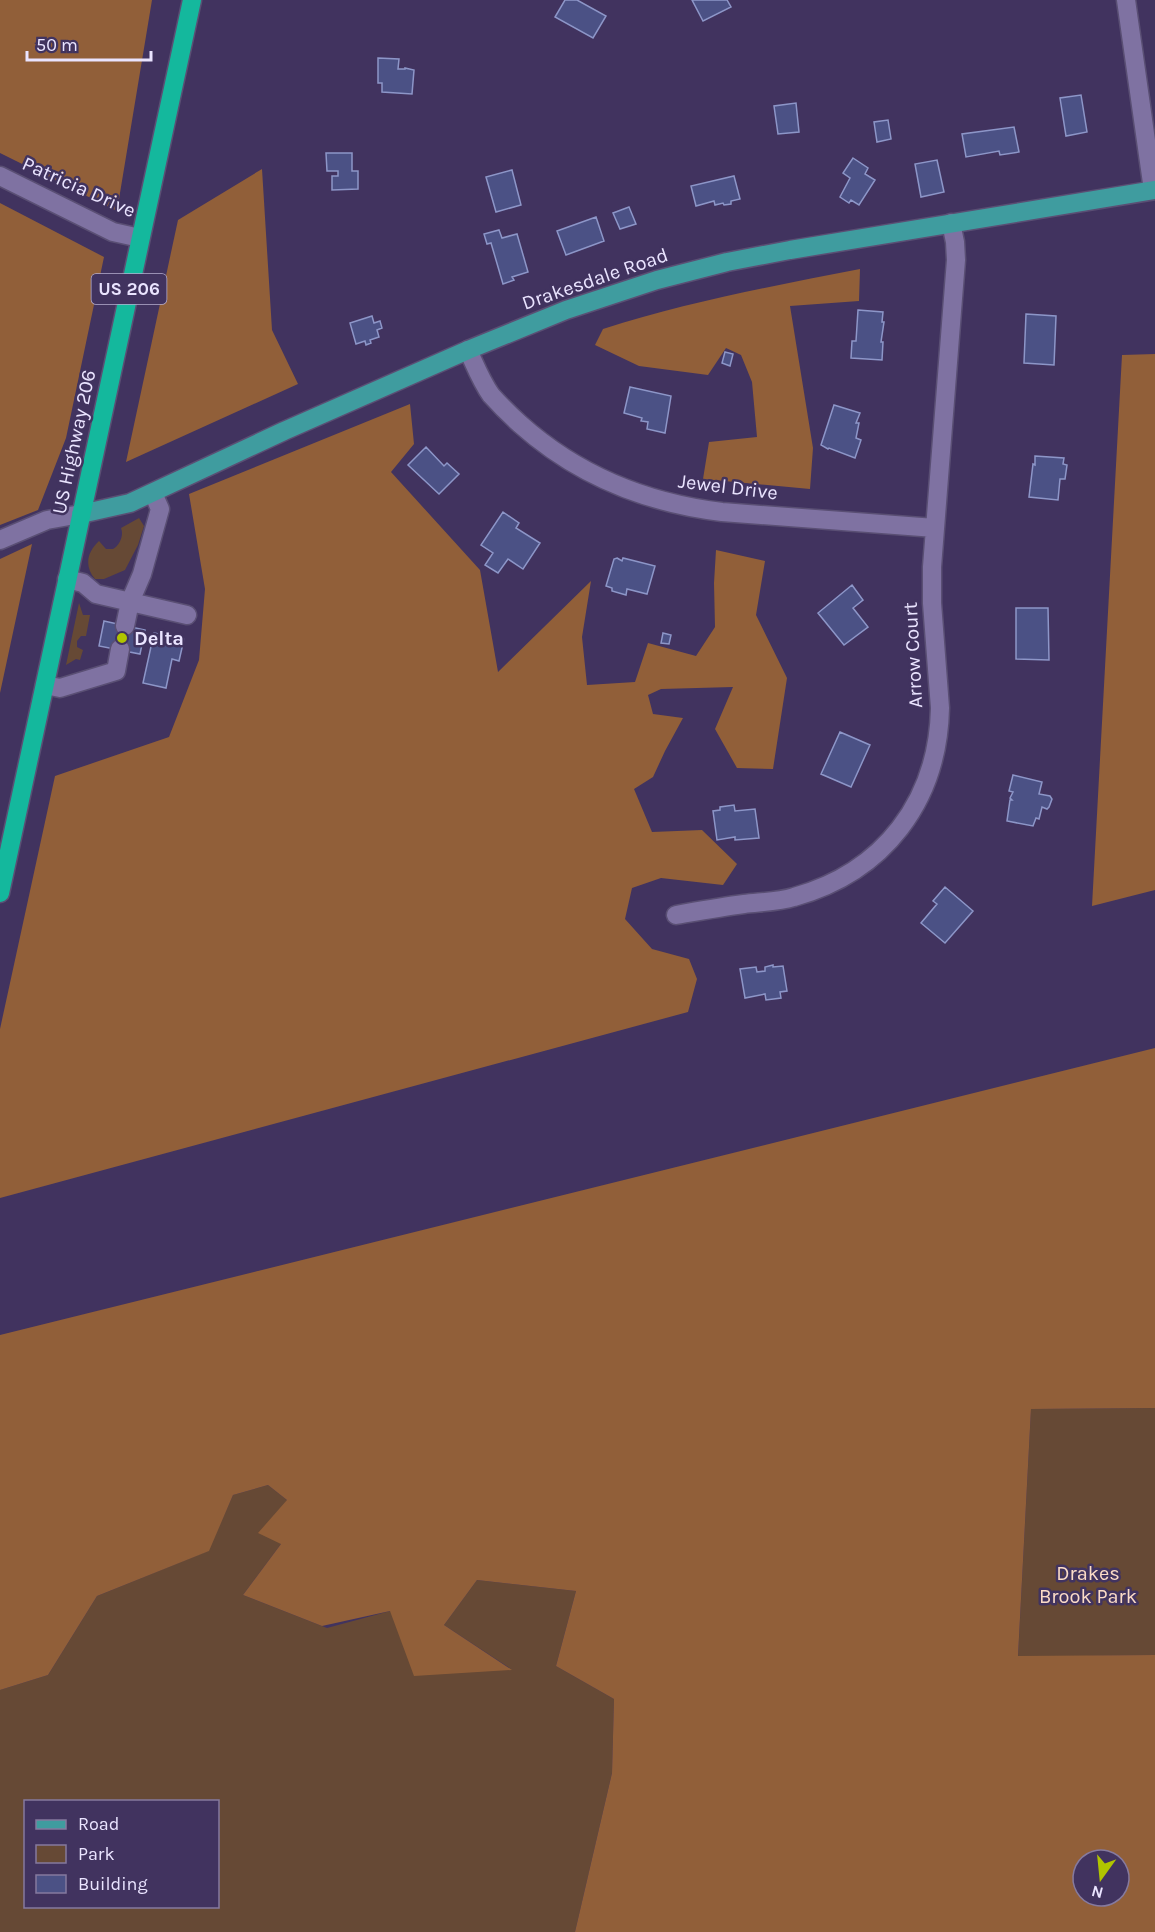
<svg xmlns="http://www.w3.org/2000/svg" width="1155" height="1932" font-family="Karla,sans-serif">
  <rect width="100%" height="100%" fill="#41335f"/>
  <!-- green -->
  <path fill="#664935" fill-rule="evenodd" d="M139 518 144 526 138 545 125 570 104 579H95C84 566 87 552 99 541L106 549H113C120 545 124 535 121 528Z
    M79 603 83 615H90L86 636H81L77 641V647L83 650 80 660 76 659 66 665Z
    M1155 1408V1655L1018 1657 1031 1409Z
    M268 1485 287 1500 281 1544 243 1595 327 1628 390 1611 511 1669 444 1625 477 1580 576 1591 556 1666 614 1699 612 1773 575 1932H0V1690L48 1675 97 1596 208 1551 233 1495ZM26 1802H218V1906H26Z"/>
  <!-- forest -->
  <path fill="#915f39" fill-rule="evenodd" d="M0 0H152L117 211 0 153Z
    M262 169 272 330 298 384 126 462 178 220Z
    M0 203 104 257 66 438 38 510 0 525Z
    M860 269 859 301 790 306 813 448 810 489 703 479 709 442 757 437 752 382 741 355 726 348 708 375 639 366 595 345 603 329C687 302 773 286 860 269Z
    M1155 354V890L1092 906 1122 355Z
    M410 404 414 444 391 472 480 570 498 672 591 581 582 637 587 685 635 682 648 643 696 656 715 627 714 583 716 550 765 561 756 615 787 678 773 769 737 768 715 729 733 687 661 689 648 695 653 714 683 718 665 751 653 777 634 789 652 832 702 830 737 864 723 885 661 878 632 888 625 919 652 949 689 959 697 979 688 1012 0 1198V1029L55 776 169 737 199 660 205 589 189 494Z
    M32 544 0 693V559Z
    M1155 1048V1408L1031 1409 1018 1656 1155 1655V1932H575L612 1773 614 1699 556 1666 576 1591 477 1580 444 1625 512 1670 414 1676 390 1611 322 1626 243 1595 281 1544 258 1533 287 1500 268 1485 233 1495 209 1551 97 1596 48 1675 0 1690V1335ZM1083 1860H1119V1896H1083Z"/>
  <!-- building -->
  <path fill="#4b5185" stroke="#8d96c8" stroke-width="1.5" d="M565 0H577L606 16 593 38 555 17Z
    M692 0H727L731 7 703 21Z
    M378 58 399 59 398 69H405V68L414 70 412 94 382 92V83H378Z
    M1081 95 1087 132 1066 136 1060 98Z
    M796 103 799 132 778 134 774 106Z
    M888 120 891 139 877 142 874 122Z
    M1014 127 1019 152 1000 155 999 151 966 157 962 134Z
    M326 153H352V171H358V189L332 190V176H338V171H327Z
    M853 158 868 168 865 174 875 180 859 205 851 200 849 203 840 197 850 178 843 173Z
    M937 160 944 192 921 197 915 164Z
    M512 170 521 205 496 212 486 177Z
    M734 176 740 199 731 201V204L724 205 723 203 715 205 714 201 696 206 691 186Z
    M629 207 636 224 620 229 613 213Z
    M596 217 604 241 566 255 557 231Z
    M499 230 502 238 517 234 528 272 512 277 514 280 503 284 491 243 487 244 484 234Z
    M858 310 883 312 882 322H884L881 342H883L882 360 851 358 852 341H856Z
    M1026 314 1056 316 1054 365 1024 363Z
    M372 316 374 323 380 321 382 328 377 330 379 337 370 340 371 343 366 345 365 341 356 344 350 323Z
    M725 352 733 354 730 366 722 363Z
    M630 387 671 396 665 433 647 429 648 422 641 421 642 418 624 413Z
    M834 405 860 413 856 423H859L856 438 861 440 855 458 829 448 828 449 821 445Z
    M426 447 444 466 447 463 459 474 439 494 408 465Z
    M1035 456 1064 458 1063 464 1067 465 1065 479H1060L1058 500 1029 497 1033 464 1035 465Z
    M503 512 519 523 516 528 540 543 523 569 508 559 498 573 485 565 493 553 481 545Z
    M617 558 622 561 623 558 655 566 647 594 627 589 626 595 612 591V588L606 586 614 559Z
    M852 585 863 600 853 608 868 627 844 645 818 613Z
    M1016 608H1048L1049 660 1016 659Z
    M104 621 145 630 140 654 99 646Z
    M154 633 184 639 179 661 172 659 166 688 143 683Z
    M663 633 671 635 669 644 661 643Z
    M840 732 870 745 851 787 821 774Z
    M1013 775 1042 782 1039 794 1050 796 1052 799 1049 807 1047 809 1042 807 1039 819 1036 818 1033 826 1007 821 1010 800H1012L1010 798 1013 792 1009 791Z
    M734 805 735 811 755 809 759 838 735 840V837L717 840 713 811 720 810V807Z
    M945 887 973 911 945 943 921 923 937 904 933 901Z
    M773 965V967L783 966 787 991 780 992 781 998 766 1000 765 994 745 998 740 969 756 967 757 972 765 971V967Z"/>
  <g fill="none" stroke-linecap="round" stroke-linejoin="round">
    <defs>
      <path id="minor" d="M1126 0 1153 190
        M0 176 113 232 140 238
        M468 350C475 365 481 381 491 395 500 405 510 415 520 424 577 475 647 503 722 512L935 528
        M0 540 47 520 81 514
        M67 579 83 583 96 594 187 615
        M125 626 130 602 142 574 160 509 153 493
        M45 685 60 688 116 671 120 649
        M676 915C699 911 721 907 744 904 760 902 778 902 794 897 884 872 938 801 940 708L932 603V567L956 260 955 242 951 223"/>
      <path id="major" d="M81 514 130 503 284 431 468 350 566 310 657 280 727 262 790 250 1155 190"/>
      <path id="highway" d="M0 893 192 0"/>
    </defs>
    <!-- minor casing -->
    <use href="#minor" stroke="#5a4f74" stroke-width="21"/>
    <!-- major casing -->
    <use href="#major" stroke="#5a4f74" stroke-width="21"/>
    <!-- highway casing -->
    <use href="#highway" stroke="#5a4f74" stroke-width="21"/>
    <!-- minor -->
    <use href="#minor" stroke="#7f72a2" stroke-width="18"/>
    <!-- major -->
    <use href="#major" stroke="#3f9c9f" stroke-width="18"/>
    <!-- highway -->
    <use href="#highway" stroke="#14b89d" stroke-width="18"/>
  </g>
  <!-- markers -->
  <circle fill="#b1c500" stroke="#41335f" stroke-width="2" cx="122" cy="638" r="6"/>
  <g text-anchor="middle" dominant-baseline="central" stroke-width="5" stroke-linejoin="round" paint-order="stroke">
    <!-- shield labels -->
    <rect fill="#41335f" stroke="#b7afcf" stroke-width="1.5" x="91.5" y="274" width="75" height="30" rx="4.5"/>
    <g font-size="18" font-weight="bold" fill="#eae4ff">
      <text x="129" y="289">US 206</text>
    </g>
    <!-- street labels -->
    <g font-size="20" fill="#eae4ff" stroke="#41335f">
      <text transform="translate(79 187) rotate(24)">Patricia Drive</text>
      <text transform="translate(595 279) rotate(-19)">Drakesdale Road</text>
      <text transform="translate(74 442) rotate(-78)">US Highway 206</text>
      <text transform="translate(728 487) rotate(7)">Jewel Drive</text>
      <text transform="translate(913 655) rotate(-93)">Arrow Court</text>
    </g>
    <!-- poi labels -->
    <g font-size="20" font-weight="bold" fill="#eae4ff" stroke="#41335f" text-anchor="start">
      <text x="134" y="638">Delta</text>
    </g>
    <!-- park labels -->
    <g font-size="20" fill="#fcdcc7" stroke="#41335f">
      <text x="1088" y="1573">Drakes<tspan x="1088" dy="23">Brook Park</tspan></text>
    </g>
  </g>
  <!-- legend -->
  <rect x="24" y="1800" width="195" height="108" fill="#41335f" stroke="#857a9f" stroke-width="1.5"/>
  <rect x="36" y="1820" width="30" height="9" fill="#3f9c9f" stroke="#857a9f" stroke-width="1.5"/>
  <text x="78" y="1830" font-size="18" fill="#eae4ff">Road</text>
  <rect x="36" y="1845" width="30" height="18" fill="#664935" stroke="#857a9f" stroke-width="1.5"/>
  <text x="78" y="1860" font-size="18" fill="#eae4ff">Park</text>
  <rect x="36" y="1875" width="30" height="18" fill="#4b5185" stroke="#857a9f" stroke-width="1.5"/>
  <text x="78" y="1890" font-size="18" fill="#eae4ff">Building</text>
  <!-- north arrow -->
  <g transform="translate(1101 1878) rotate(195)"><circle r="28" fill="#41335f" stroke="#857a9f" stroke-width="1.5"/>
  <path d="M0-4.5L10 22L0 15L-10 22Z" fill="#b1c500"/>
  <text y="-9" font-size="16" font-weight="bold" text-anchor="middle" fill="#eae4ff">N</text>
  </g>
  <!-- scale -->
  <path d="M27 51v9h124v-9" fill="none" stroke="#eae4ff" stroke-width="3"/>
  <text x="36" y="51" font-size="18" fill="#eae4ff" stroke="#41335f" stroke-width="4.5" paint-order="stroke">50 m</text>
</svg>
